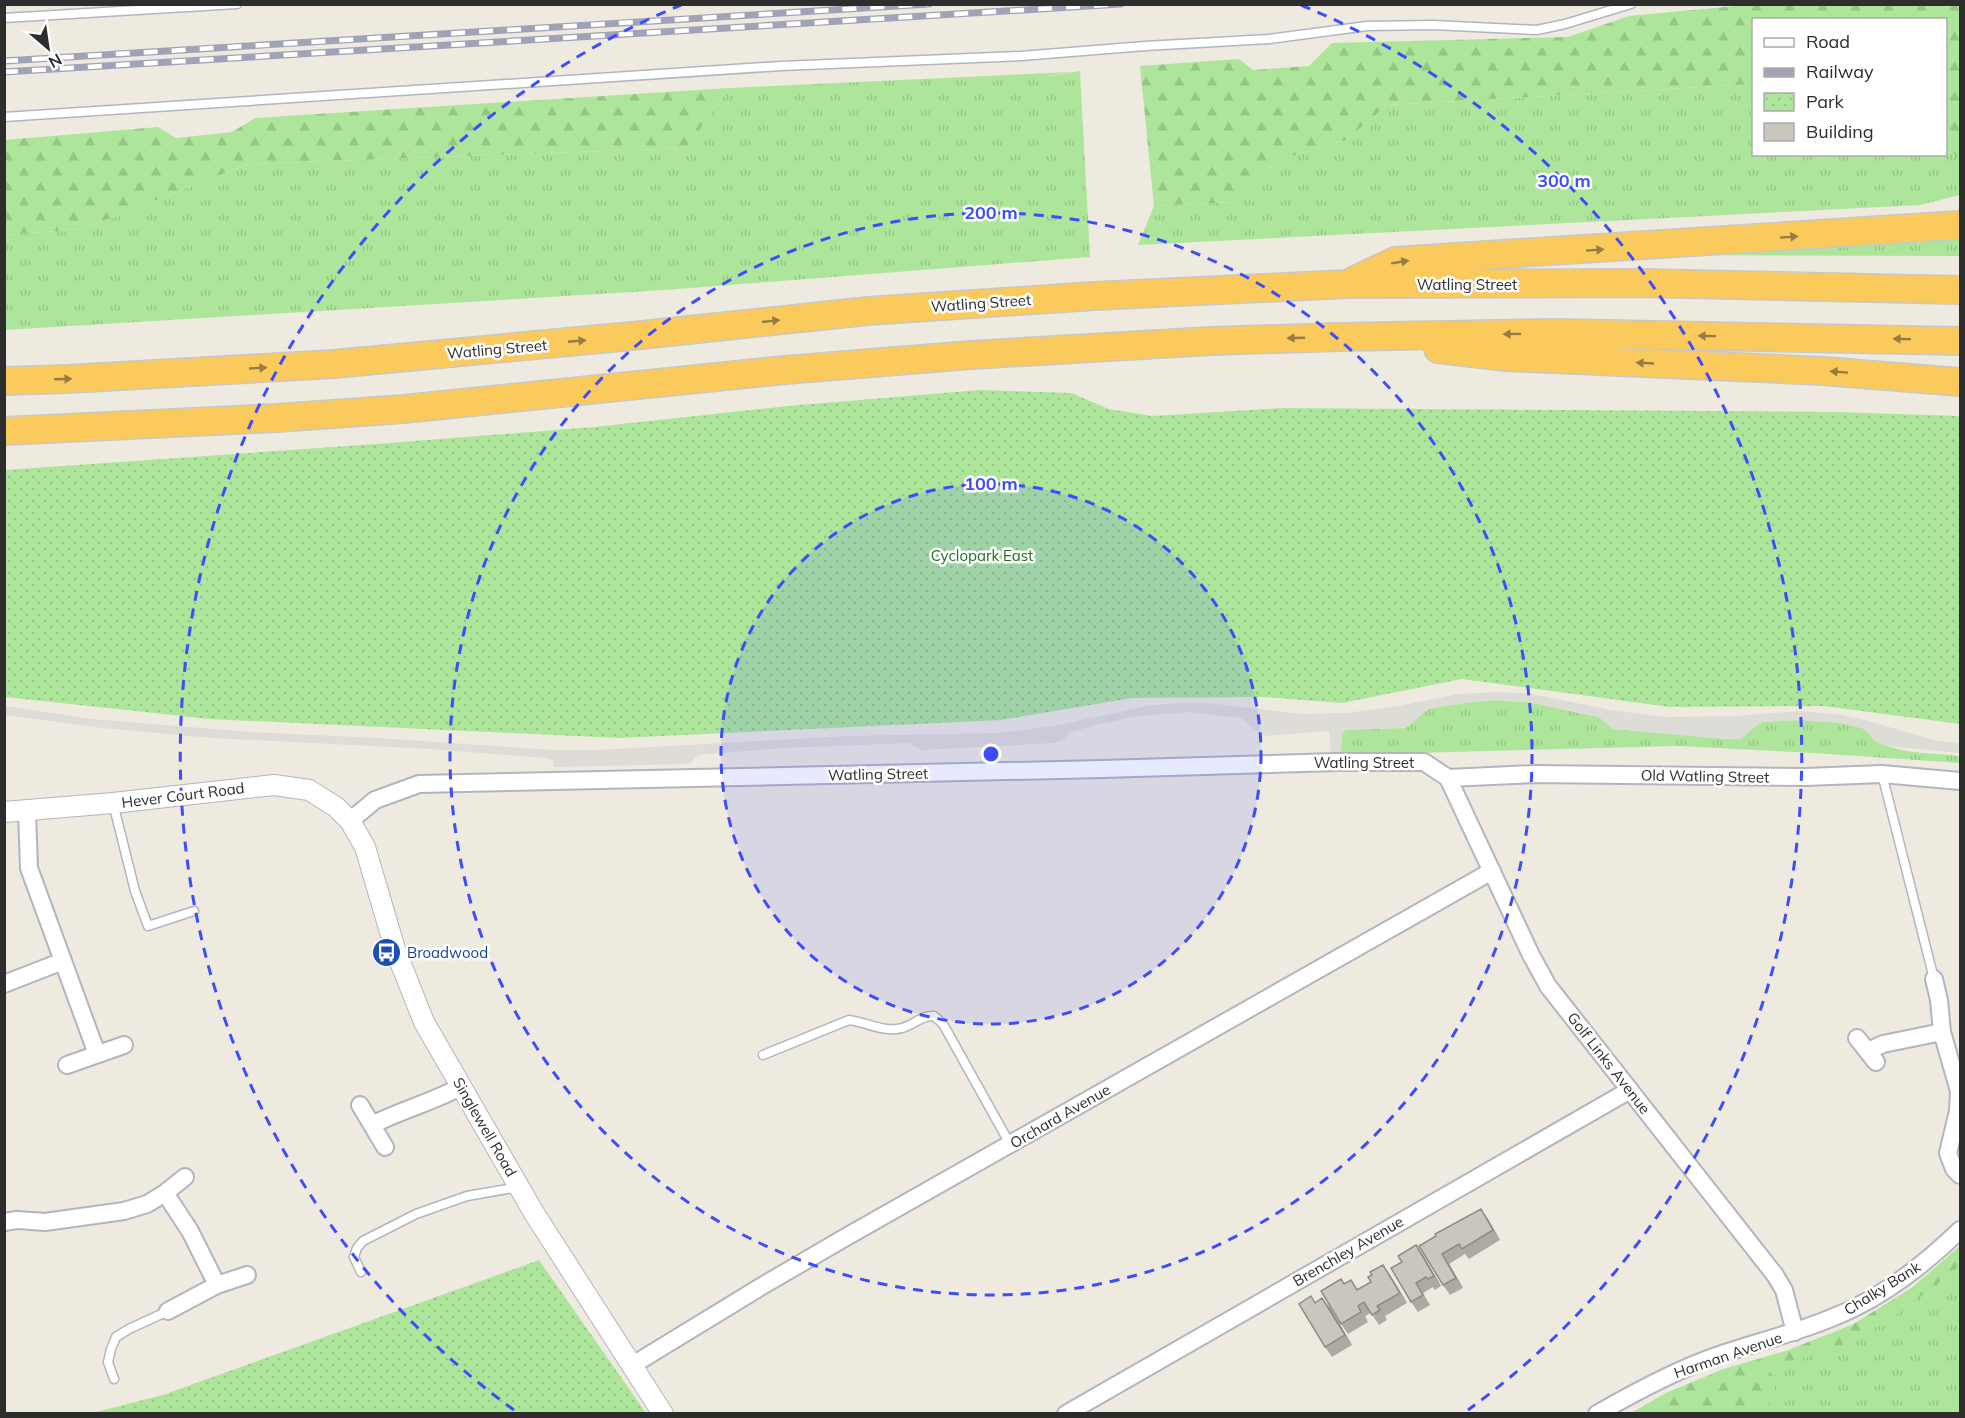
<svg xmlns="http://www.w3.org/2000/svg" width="1965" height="1418" font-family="Mulish,sans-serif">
  <defs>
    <pattern id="grass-tufts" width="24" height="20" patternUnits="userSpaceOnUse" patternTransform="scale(1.5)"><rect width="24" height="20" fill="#ade69b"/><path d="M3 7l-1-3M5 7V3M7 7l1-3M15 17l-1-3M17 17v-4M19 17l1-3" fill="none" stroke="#95c686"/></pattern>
    <pattern id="forest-firs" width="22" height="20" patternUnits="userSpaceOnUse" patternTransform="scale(1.5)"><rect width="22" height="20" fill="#ade69b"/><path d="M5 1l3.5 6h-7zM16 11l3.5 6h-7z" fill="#95c686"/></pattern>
    <pattern id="park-dots" width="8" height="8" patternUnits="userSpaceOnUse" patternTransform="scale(1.5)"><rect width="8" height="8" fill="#ade69b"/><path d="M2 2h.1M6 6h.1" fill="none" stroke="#95c686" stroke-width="1.8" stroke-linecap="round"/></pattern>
  </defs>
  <rect width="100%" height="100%" fill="#eeeadf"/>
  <!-- grass -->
  <path fill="url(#grass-tufts)" d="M1080 71 1090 257 665 290 5 330V235L83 229 248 164 687 148 729 88 1070 72 1038 78Z
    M1753 84 1754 154H1946V147L1960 160V195L1920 205 1138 245 1154 206 1234 202 1278 160 1346 140 1387 105Z
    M1960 231V256L1659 255Z
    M1496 700 1528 702 1599 717 1613 729 1739 739 1759 723 1763 722C1795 720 1830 717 1860 727 1868 730 1871 738 1878 742 1902 754 1934 753 1960 756V763L1814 753 1678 746 1341 755 1342 733 1346 729 1406 728 1428 709 1460 703Z
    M1960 1246V1413L1631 1414 1666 1393 1724 1369 1786 1351 1852 1325 1913 1287Z"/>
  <!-- forest -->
  <path fill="url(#forest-firs)" d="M1746 5H1960V160L1946 147V20H1754L1753 84 1387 105 1346 140 1278 160 1234 202 1154 206 1140 66 1239 59 1253 70 1309 66 1332 43 1568 37 1629 16Z
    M729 88 687 148 248 164 83 229 5 235V140L158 127 176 138 232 132 255 118Z
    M1960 1246V1263L1933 1288 1902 1309 1885 1324 1851 1336 1842 1345 1829 1346 1813 1356 1763 1367 1764 1371 1770 1372 1775 1378V1394L1765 1397 1769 1401 1770 1409 1767 1413H1631L1666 1393 1724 1369 1786 1351 1852 1325 1913 1287Z"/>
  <!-- park -->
  <path fill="url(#park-dots)" d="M979 390 1071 393 1109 409 1152 416 1283 408 1836 412 1960 416V724L1824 706 1670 707 1462 679 1342 703 1264 697 1132 698 1001 720 619 738 210 719 5 697V470L376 444 594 427 788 406Z
    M539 1260 646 1413H92L163 1395Z"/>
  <!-- plaza -->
  <path fill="#dedcd6" d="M1497 692 1533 694 1610 710 1665 717 1736 716 1801 711 1842 715 1865 720 1934 740 1960 744V753L1888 746 1875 741 1865 729 1840 723 1794 720 1763 722 1755 727 1741 739H1723L1613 729 1599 717 1528 702 1506 700 1478 701 1428 709 1406 728 1346 730 1342 734 1341 755H1331L1329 731 1262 736 1241 718 1190 712 1138 716 1095 725 1071 732 1063 740 1054 743 921 750 910 743 783 748 698 755 689 764 554 767 553 760 546 758 430 749 212 738 103 728 5 715V706L92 719 250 732 377 738 554 750H597L847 736 998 733 1054 726 1147 706 1179 703H1207L1303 714 1346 713 1399 706 1459 694Z"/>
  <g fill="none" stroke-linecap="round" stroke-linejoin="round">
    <defs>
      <path id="service" d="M4 18 237 4
        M4 117 781 66 1021 56 1145 46 1269 39 1367 26 1433 25 1537 30 1565 24 1631 4
        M1882 774 1934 979
        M113 803 135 891 148 926 194 911
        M763 1055 849 1020C865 1022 885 1033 902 1028 914 1025 921 1015 934 1016L943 1024 1010 1144
        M361 1272 354 1257 357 1248 363 1241 416 1214 467 1196 519 1187
        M114 1379 108 1362 111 1349 116 1337 129 1329 168 1311"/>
      <path id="minor" d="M1448 778 1531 955 1548 986 1775 1275 1784 1290 1795 1332
        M1448 778 1534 774 1805 777 1882 774 1960 781
        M27 812 29 868 97 1054
        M350 821 375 800 419 784 1102 769 1336 762H1424L1448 778
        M1934 979 1939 1000 1942 1032 1959 1091 1958 1111 1948 1153 1954 1169 1960 1175
        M4 984 63 961
        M1857 1038 1876 1062
        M1868 1051 1883 1044 1942 1032
        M67 1065 124 1045
        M360 1105 385 1147
        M372 1125C401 1110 433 1102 462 1086
        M165 1193 185 1177
        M4 1222 17 1220 45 1222 124 1211 147 1204 165 1193 190 1231 217 1285 168 1311
        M217 1285 247 1275
        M631 1366 762 1286 846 1237 1492 871
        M1066 1414 1630 1090
        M1597 1414C1635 1392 1674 1371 1716 1356 1762 1340 1809 1330 1854 1308 1893 1289 1929 1260 1960 1230"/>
      <path id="tertiary" d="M4 812 113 803 274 785 309 790 336 807 350 821 365 847 395 949 424 1022 534 1213 663 1414"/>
      <path id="trunk" d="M1353 281 1395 261 1960 225
        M1438 349 1506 357 1823 371 1960 382
        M4 381 68 379 334 364 632 336 868 311 1094 296 1347 284 1640 283 1960 290
        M4 431 276 418 404 409 785 370 971 355 1211 341 1339 337 1555 333 1960 341"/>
    </defs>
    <!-- service casing -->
    <use href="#service" stroke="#b3b4c0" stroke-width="11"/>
    <!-- minor casing -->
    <use href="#minor" stroke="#b3b4c0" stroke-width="20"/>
    <!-- tertiary casing -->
    <use href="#tertiary" stroke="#b3b4c0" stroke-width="22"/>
    <!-- trunk casing -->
    <use href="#trunk" stroke="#c8c8c8" stroke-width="30"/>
    <!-- service -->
    <use href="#service" stroke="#fff" stroke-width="8"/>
    <!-- minor -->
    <use href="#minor" stroke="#fff" stroke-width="16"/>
    <!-- tertiary -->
    <use href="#tertiary" stroke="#fff" stroke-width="20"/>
    <!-- trunk -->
    <use href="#trunk" stroke="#faca5c" stroke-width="27"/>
    <defs>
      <path id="rail" d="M4 61 929 4
        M4 72 1121 4"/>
    </defs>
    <!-- rail casing -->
    <use href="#rail" stroke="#a1a2b7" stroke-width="7"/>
    <!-- rail -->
    <use href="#rail" stroke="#fff" stroke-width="4.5" stroke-dasharray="14" stroke-linecap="butt"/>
  </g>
  <!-- wall -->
  <path fill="#aeaaa3" d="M1481 1209 1500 1240 1469 1259 1465 1254 1449 1264 1463 1288 1450 1295 1443 1285 1436 1236Z
    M1416 1245 1441 1286 1435 1290 1433 1287 1423 1293 1430 1305 1418 1312 1411 1302 1402 1262Z
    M1390 1275 1407 1303 1385 1316 1387 1320 1379 1325 1371 1313 1365 1316 1368 1322 1348 1334 1341 1324 1344 1284 1351 1280 1358 1290Z
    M1316 1303 1330 1308 1352 1345 1332 1357 1325 1347Z"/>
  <!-- shaded-wall -->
  <path fill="#8d8b85" d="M1481 1209 1488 1219 1500 1240 1493 1230Z
    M1416 1245 1423 1255 1441 1286 1434 1276Z
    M1442 1254 1449 1264 1463 1288 1456 1278Z
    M1383 1265 1390 1275 1407 1303 1400 1293Z
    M1322 1298 1330 1308 1352 1345 1345 1335Z"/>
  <!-- building -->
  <path fill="#cac6be" stroke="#8d8b85" stroke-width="1.5" d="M1481 1209 1493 1230 1462 1249 1459 1244 1442 1254 1456 1278 1443 1285 1419 1246 1436 1236 1435 1234Z
    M1416 1245 1434 1276 1428 1279 1426 1277 1416 1283 1423 1295 1411 1302 1391 1268 1402 1262 1398 1256Z
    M1383 1265 1400 1293 1377 1306 1380 1310 1372 1315 1364 1302 1358 1306 1361 1312 1341 1324 1321 1291 1341 1279 1344 1284 1351 1280 1357 1290 1371 1282 1368 1277 1372 1275 1370 1272Z
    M1311 1296 1315 1303 1322 1298 1345 1335 1325 1347 1299 1304Z"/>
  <!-- one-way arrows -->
  <defs><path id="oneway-solid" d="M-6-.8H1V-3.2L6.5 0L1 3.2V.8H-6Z" transform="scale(1.5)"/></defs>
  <g fill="#947c44">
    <use href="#oneway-solid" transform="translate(1789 237) rotate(-4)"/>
    <use href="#oneway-solid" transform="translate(1595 250) rotate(-4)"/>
    <use href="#oneway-solid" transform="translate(1400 262) rotate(-9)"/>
    <use href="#oneway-solid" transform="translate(771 321) rotate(-6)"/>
    <use href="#oneway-solid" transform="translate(1512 334) rotate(179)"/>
    <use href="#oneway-solid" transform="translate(1707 336) rotate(-179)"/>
    <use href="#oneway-solid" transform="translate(1296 338) rotate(178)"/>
    <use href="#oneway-solid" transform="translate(1902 339) rotate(-179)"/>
    <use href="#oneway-solid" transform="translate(577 341) rotate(-5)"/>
    <use href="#oneway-solid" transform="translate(1645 363) rotate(-177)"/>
    <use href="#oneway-solid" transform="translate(258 368) rotate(-3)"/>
    <use href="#oneway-solid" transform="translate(1839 372) rotate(-176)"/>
    <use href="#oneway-solid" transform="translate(63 379) rotate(-2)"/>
  </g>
  <!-- distance rings -->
  <circle cx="991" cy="754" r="270" fill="#3d4dfe" fill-opacity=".12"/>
  <g fill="none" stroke="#3d4dfe" stroke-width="3" stroke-dasharray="10 8">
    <circle cx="991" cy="754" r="270"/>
    <circle cx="991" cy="754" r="541"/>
    <path d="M514 1410A811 811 0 0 1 681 5M1301 5A811 811 0 0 1 1468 1410"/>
  </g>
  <!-- icons -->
  <defs>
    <symbol id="bus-disc" viewBox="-11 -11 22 22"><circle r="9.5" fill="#1a4fb4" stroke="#fff"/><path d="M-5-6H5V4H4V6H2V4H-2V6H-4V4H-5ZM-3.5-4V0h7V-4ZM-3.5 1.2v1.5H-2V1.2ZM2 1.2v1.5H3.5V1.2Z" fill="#fff"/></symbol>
  </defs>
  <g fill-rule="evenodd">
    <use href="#bus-disc" x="370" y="936" width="33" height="33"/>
  </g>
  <g text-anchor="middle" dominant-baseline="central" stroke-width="5" stroke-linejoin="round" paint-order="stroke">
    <!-- street labels -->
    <g font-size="15" fill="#2d2d2d" stroke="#fff">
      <text x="1467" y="284">Watling Street</text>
      <text transform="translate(981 303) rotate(-4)">Watling Street</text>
      <text transform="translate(497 349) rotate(-5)">Watling Street</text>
      <text x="1364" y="762">Watling Street</text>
      <text transform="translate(878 774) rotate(-1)">Watling Street</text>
      <text transform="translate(1705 776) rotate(1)">Old Watling Street</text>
      <text transform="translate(183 795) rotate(-7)">Hever Court Road</text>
      <text transform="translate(1609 1063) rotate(52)">Golf Links Avenue</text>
      <text transform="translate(1060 1116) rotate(-30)">Orchard Avenue</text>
      <text transform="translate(485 1127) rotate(60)">Singlewell Road</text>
      <text transform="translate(1348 1251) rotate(-30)">Brenchley Avenue</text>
      <text transform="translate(1882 1288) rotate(-32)">Chalky Bank</text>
      <text transform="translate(1728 1355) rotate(-19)">Harman Avenue</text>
    </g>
    <!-- park labels -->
    <g font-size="15" fill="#226e19" stroke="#fff">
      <text x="982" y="555">Cyclopark East</text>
    </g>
    <!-- transit labels -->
    <g font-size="15" fill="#164399" stroke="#fff" text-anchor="start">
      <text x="407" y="952">Broadwood</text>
    </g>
  </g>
  <circle cx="991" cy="754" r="9" fill="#3d4dfe" stroke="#fff" stroke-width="3"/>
  <g font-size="18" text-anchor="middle" font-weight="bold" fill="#3d4dfe" stroke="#fff" stroke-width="5" stroke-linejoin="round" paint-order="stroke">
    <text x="1564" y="187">300 m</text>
    <text x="991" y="219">200 m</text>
    <text x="991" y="490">100 m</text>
  </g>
  <!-- border -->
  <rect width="1965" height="1418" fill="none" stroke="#2d2d2d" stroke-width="12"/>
  <!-- legend -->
  <rect x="1752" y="18" width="195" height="138" fill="#ffffff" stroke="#ababab" stroke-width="1.5"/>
  <rect x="1764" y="38" width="30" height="9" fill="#ffffff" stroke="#ababab" stroke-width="1.5"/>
  <text x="1806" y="48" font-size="18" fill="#2d2d2d">Road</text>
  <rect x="1764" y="68" width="30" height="9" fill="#a1a2b7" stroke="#ababab" stroke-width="1.5"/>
  <text x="1806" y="78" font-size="18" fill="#2d2d2d">Railway</text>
  <rect x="1764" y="93" width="30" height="18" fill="url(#park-dots)" stroke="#ababab" stroke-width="1.5"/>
  <text x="1806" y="108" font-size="18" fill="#2d2d2d">Park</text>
  <rect x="1764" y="123" width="30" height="18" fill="#cac6be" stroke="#ababab" stroke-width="1.5"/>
  <text x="1806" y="138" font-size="18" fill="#2d2d2d">Building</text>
  <!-- north arrow -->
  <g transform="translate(48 48) rotate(151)" stroke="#ffffff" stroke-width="4.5" paint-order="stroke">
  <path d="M0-4.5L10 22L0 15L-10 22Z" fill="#2d2d2d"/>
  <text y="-9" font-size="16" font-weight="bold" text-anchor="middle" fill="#2d2d2d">N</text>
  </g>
</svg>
